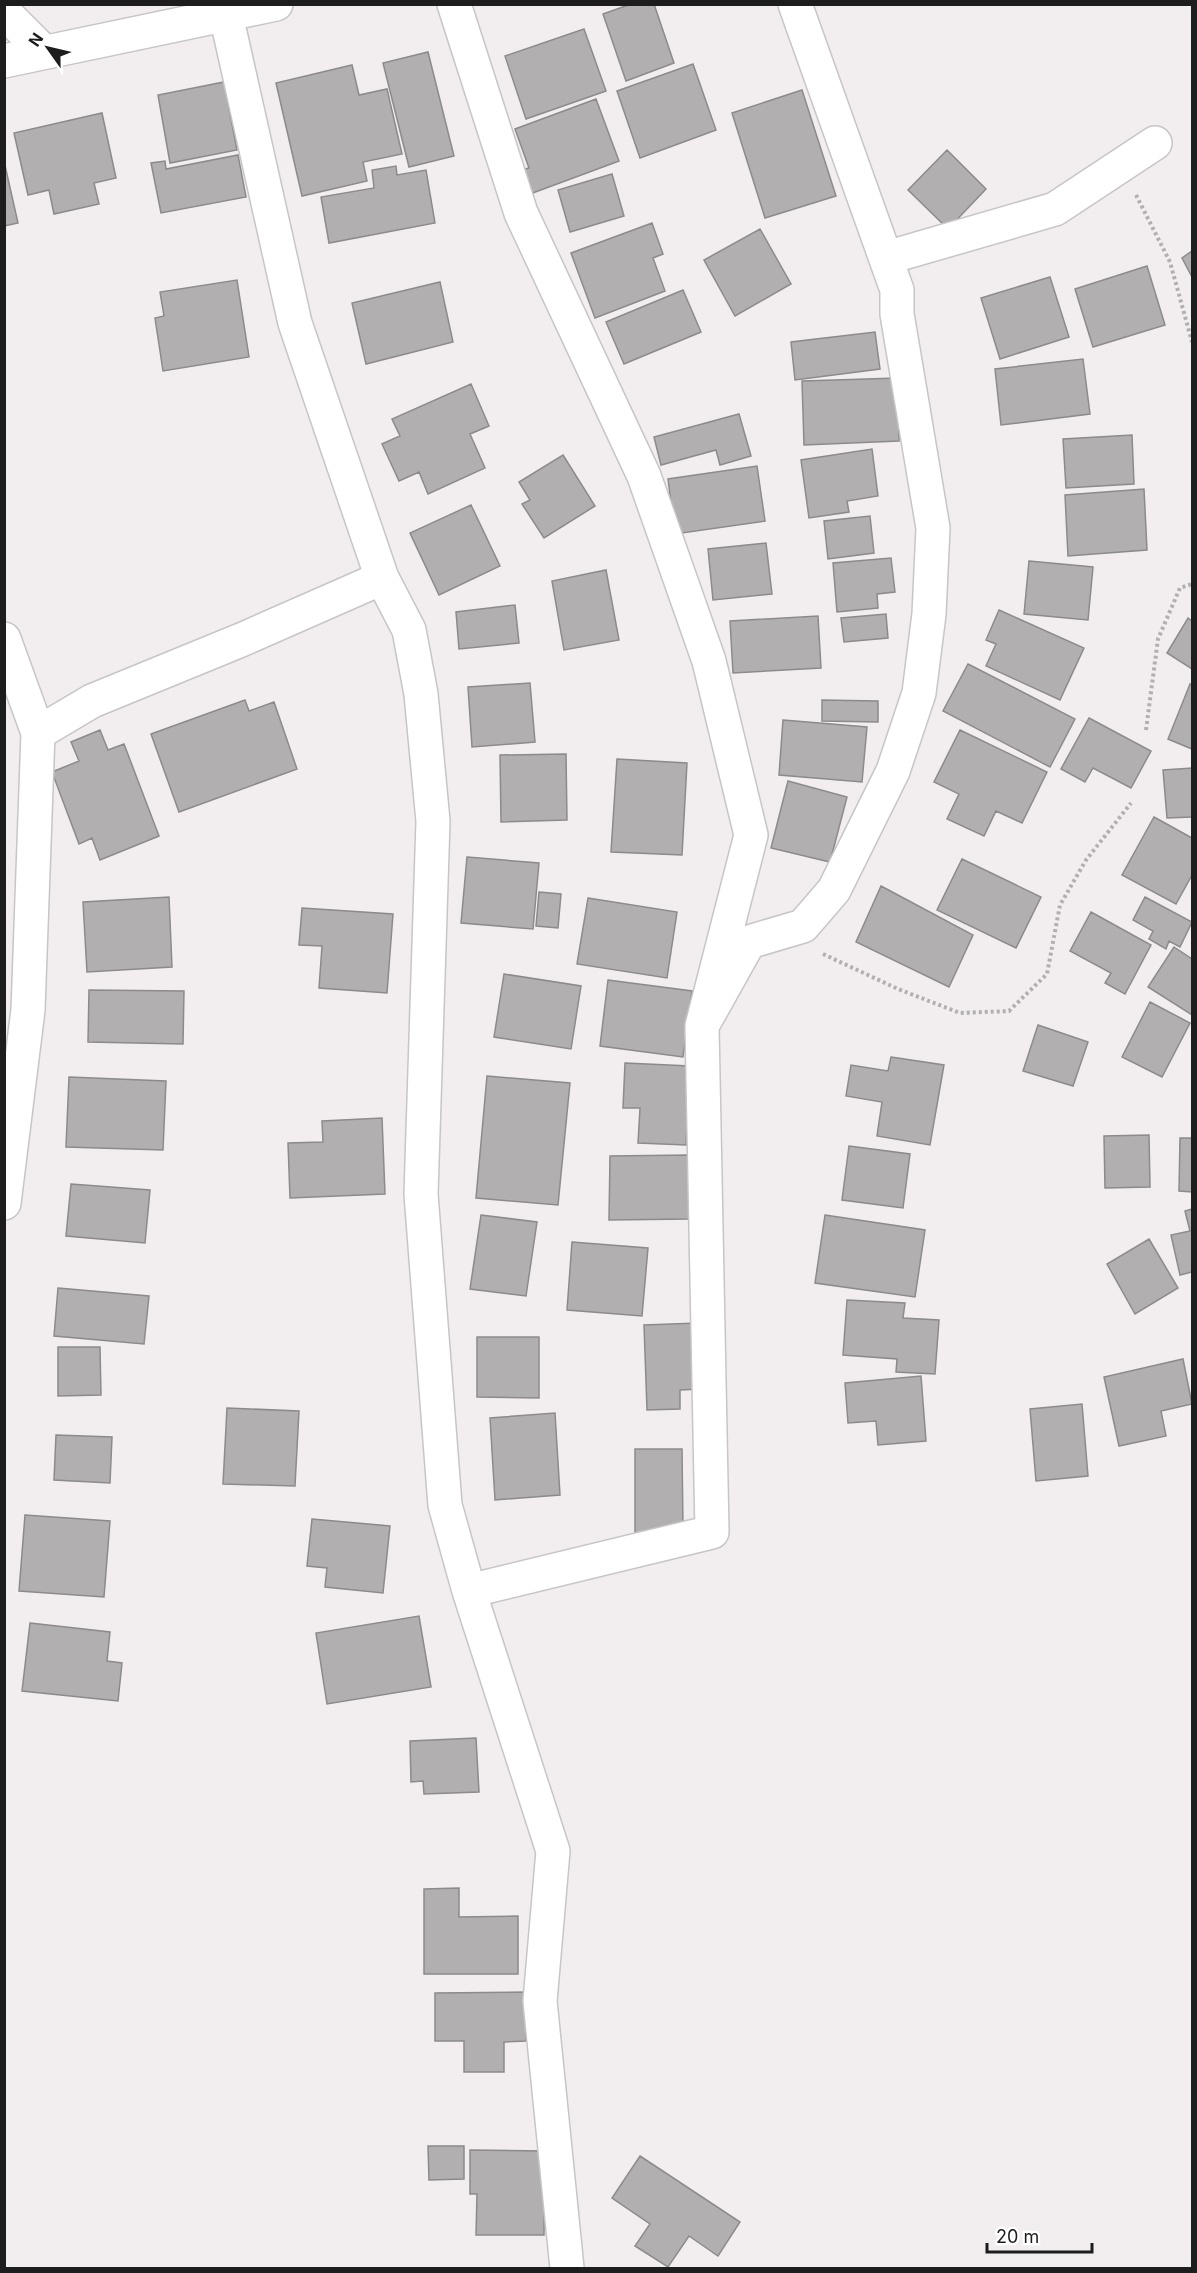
<svg xmlns="http://www.w3.org/2000/svg" width="1197" height="2273" font-family="Inter,sans-serif">
  <rect width="100%" height="100%" fill="#f2eef0"/>
  <!-- building -->
  <path fill="#b2afb1" stroke="#8d8a8c" stroke-width="1.5" d="M631 4H654L674 63 626 81 603 14Z
    M584 29 606 91 526 119 505 56Z
    M428 52 454 156 409 167 383 63Z
    M693 64 716 130 640 158 617 91Z
    M352 65 359 95 387 89 402 154 363 162 367 181 302 196 276 83Z
    M224 82 237 150 170 163 158 95Z
    M802 90 836 196 765 218 732 113Z
    M596 99 619 161 530 194 521 170 529 168 515 129Z
    M102 113 116 178 94 183 99 204 54 214 49 190 28 195 14 133Z
    M947 150 986 189 948 229 908 190Z
    M238 155 246 197 161 213 151 163 165 161 166 169Z
    M4 161 18 223 4 226Z
    M396 166 397 175 426 170 435 223 329 243 321 197 374 188 372 170Z
    M612 174 624 216 570 232 558 190Z
    M652 223 663 254 653 258 665 291 595 318 571 253Z
    M760 229 791 284 735 316 704 260Z
    M1192 251V277L1182 258Z
    M1147 266 1165 325 1093 347 1075 289Z
    M1050 277 1069 337 1000 359 981 298Z
    M237 280 249 357 163 371 155 318 164 316 160 292Z
    M440 282 453 342 366 364 352 303Z
    M683 290 701 332 624 364 606 322Z
    M875 332 880 369 795 380 791 342Z
    M1083 359 1090 414 1001 425 995 369Z
    M898 378 899 441 804 445 802 381Z
    M471 384 489 426 470 434 485 468 428 494 419 472 399 481 382 444 400 436 392 419Z
    M739 414 751 456 720 465 716 450 661 465 654 437Z
    M1132 435 1134 484 1066 488 1063 439Z
    M872 449 878 496 847 501 849 512 809 518 801 460Z
    M563 455 595 506 544 538 522 504 530 500 519 482Z
    M757 466 765 521 675 534 668 479Z
    M1144 489 1147 550 1068 556 1065 495Z
    M471 505 500 566 439 595 410 533Z
    M870 516 874 553 828 559 824 521Z
    M766 543 772 594 713 600 708 549Z
    M891 558 895 592 877 594 878 608 837 612 833 563Z
    M1029 561 1093 567 1088 620 1024 614Z
    M606 570 619 640 564 650 552 581Z
    M515 605 519 643 459 649 456 612Z
    M999 610 1084 648 1060 700 986 666 996 644 986 640Z
    M886 614 888 638 844 642 841 618Z
    M818 616 821 668 733 673 730 621Z
    M1188 618 1192 621V669L1167 653Z
    M968 664 1075 719 1050 767 943 711Z
    M530 683 535 742 472 747 468 687Z
    M1190 684 1192 685V749L1168 739Z
    M245 700 249 711 274 702 297 769 179 812 151 734Z
    M822 700 878 701V722L822 721Z
    M1089 718 1151 751 1131 788 1093 768 1085 782 1061 769Z
    M783 720 867 727 862 782 779 775Z
    M100 730 108 750 124 744 159 836 100 860 92 838 79 844 52 772 79 761 71 742Z
    M960 730 1047 772 1022 823 996 811 984 836 947 819 959 794 934 782Z
    M566 754 567 820 501 822 500 755Z
    M617 759 687 763 682 855 611 852Z
    M1192 768V817L1167 818 1163 770Z
    M788 781 847 797 830 862 771 848Z
    M1154 817 1192 838V875L1176 904 1122 875Z
    M467 857 539 863 533 929 461 923Z
    M962 859 1041 897 1016 948 937 910Z
    M881 886 973 935 949 987 856 942Z
    M539 892 561 894 558 928 536 926Z
    M169 897 172 967 87 972 83 902Z
    M1145 897 1192 922 1180 947 1169 941 1166 949 1149 939 1153 931 1133 920Z
    M588 898 677 912 667 978 577 964Z
    M302 908 393 914 387 993 319 988 322 946 299 945Z
    M1091 912 1151 945 1125 994 1105 983 1111 973 1070 951Z
    M1174 947 1192 959V1015L1148 987Z
    M504 974 581 986 571 1049 494 1037Z
    M608 980 692 991 683 1057 600 1046Z
    M89 990 184 991 183 1044 88 1042Z
    M1150 1002 1190 1023 1162 1077 1122 1057Z
    M1038 1025 1088 1042 1073 1086 1023 1071Z
    M891 1057 944 1065 930 1145 877 1136 882 1102 846 1096 851 1065 888 1071Z
    M625 1063 690 1066 686 1145 638 1143 640 1108H623Z
    M487 1076 570 1083 558 1205 476 1198Z
    M69 1077 166 1081 163 1150 66 1147Z
    M382 1118 385 1194 290 1198 288 1143 323 1142 322 1121Z
    M1149 1135 1150 1187 1105 1188 1104 1136Z
    M1180 1138H1192V1192L1179 1191Z
    M849 1146 910 1154 903 1208 842 1200Z
    M689 1155V1219L609 1220 610 1156Z
    M71 1184 150 1190 145 1243 66 1236Z
    M1192 1209V1272L1180 1275 1171 1235 1190 1231 1185 1211Z
    M481 1215 537 1222 526 1296 470 1289Z
    M825 1215 925 1230 915 1297 815 1283Z
    M1149 1239 1178 1288 1135 1314 1107 1264Z
    M572 1242 648 1248 642 1316 567 1310Z
    M58 1288 149 1296 144 1344 54 1336Z
    M847 1300 905 1303 903 1318 939 1320 935 1374 896 1372 897 1359 843 1355Z
    M698 1323 700 1389 680 1390V1409L647 1410 644 1325Z
    M477 1337H539V1398L477 1397Z
    M58 1347H100L101 1395 58 1396Z
    M1183 1359 1192 1404 1161 1411 1166 1436 1119 1446 1104 1377Z
    M921 1376 926 1441 878 1445 876 1421 848 1423 845 1383Z
    M1082 1404 1088 1476 1036 1481 1030 1409Z
    M227 1408 299 1411 295 1486 223 1484Z
    M555 1413 560 1495 495 1500 490 1418Z
    M56 1435 112 1437 110 1483 54 1480Z
    M635 1449H682L683 1527 635 1538Z
    M25 1515 110 1521 104 1597 19 1591Z
    M312 1519 390 1526 383 1593 325 1587 327 1568 307 1566Z
    M419 1616 431 1687 327 1704 316 1633Z
    M30 1623 110 1632 107 1661 122 1663 118 1701 22 1691Z
    M476 1738 479 1792 424 1794 423 1781 411 1782 410 1741Z
    M459 1888V1917L518 1916V1974H424V1889Z
    M526 1992V2041L504 2042V2072H464V2041H435V1993Z
    M428 2146H464V2179L429 2180Z
    M470 2150 545 2151 544 2235H476L477 2194H470Z
    M640 2156 740 2222 718 2256 689 2236 668 2267 635 2246 650 2224 612 2198Z"/>
  <g fill="none" stroke-linecap="round" stroke-linejoin="round">
    <defs>
      <path id="minor" d="M454 4 521 213 644 476 709 661 751 835 702 1026 749 942 803 926 834 890 893 771 919 693 929 614 933 528 897 314V290L795 4
        M4 12 43 51
        M226 15 295 323 382 578 409 630 421 694 433 821 421 1194 445 1505 469 1591 712 1532 702 1026
        M886 258 1055 209 1155 143
        M4 639 38 733
        M4 1203 28 1010 38 733 92 701 241 640 382 578
        M469 1591 553 1851 540 2001 567 2268"/>
      <path id="major" d="M4 61 276 4"/>
    </defs>
    <!-- minor casing -->
    <use href="#minor" stroke="#c8c5c7" stroke-width="36"/>
    <!-- major casing -->
    <use href="#major" stroke="#c8c5c7" stroke-width="36"/>
    <!-- path -->
    <path stroke="#b2afb0" stroke-width="4" stroke-dasharray="3 3" stroke-linecap="butt" d="M1136 195 1170 262 1192 342
      M1146 730 1158 639 1180 588 1192 584
      M823 954 898 989 960 1013 1009 1011 1047 974 1060 905 1086 860 1131 803"/>
    <!-- minor -->
    <use href="#minor" stroke="#fff" stroke-width="33"/>
    <!-- major -->
    <use href="#major" stroke="#fff" stroke-width="33"/>
  </g>
  <!-- border -->
  <rect width="1197" height="2273" fill="none" stroke="#1e1d1d" stroke-width="12"/>
  <!-- north arrow -->
  <g transform="translate(48 48) rotate(304)" stroke="#ffffff" stroke-width="4.5" paint-order="stroke">
  <path d="M0-4.5L10 22L0 15L-10 22Z" fill="#1e1d1d"/>
  <text y="-9" font-size="16" font-weight="bold" text-anchor="middle" fill="#1e1d1d">N</text>
  </g>
  <!-- scale -->
  <path d="M987 2243v9h105v-9" fill="none" stroke="#1e1d1d" stroke-width="3"/>
  <text x="996" y="2243" font-size="18" fill="#1e1d1d" stroke="#ffffff" stroke-width="4.5" paint-order="stroke">20 m</text>
</svg>
